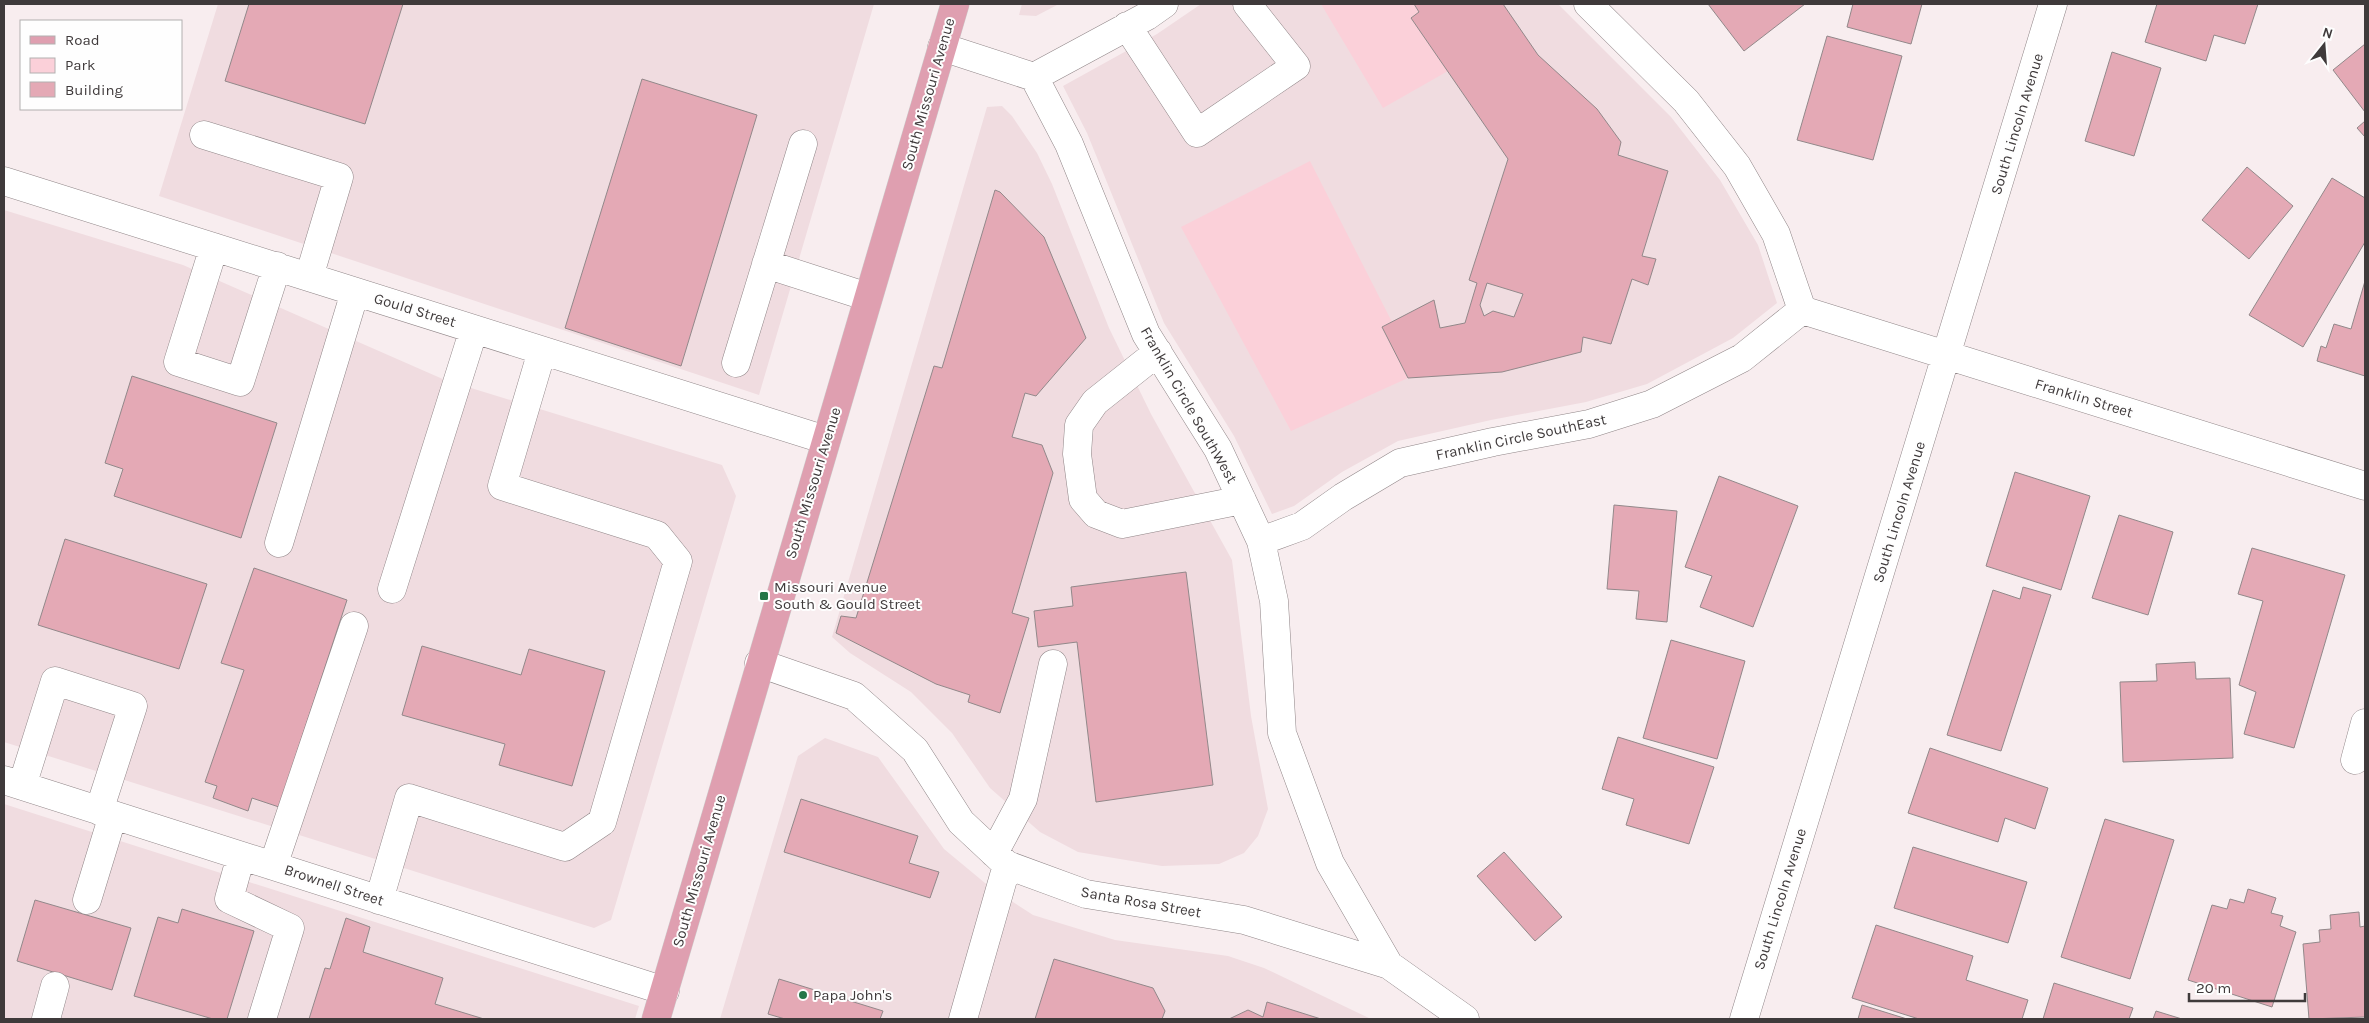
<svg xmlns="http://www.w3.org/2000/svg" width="2369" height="1023" font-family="Karla,sans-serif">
  <rect width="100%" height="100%" fill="#f8edef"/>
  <!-- built -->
  <path fill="#f0dce0" d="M218 4H874L759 395 159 196Z
    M1022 4H1059L1036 16 1019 15Z
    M1201 4H1558L1671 117 1720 180 1758 245 1777 303 1733 338 1647 384 1586 402 1491 420 1398 441 1342 472 1294 506 1272 514 1234 436 1164 323 1087 133 1063 86 1157 34Z
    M1002 106 1012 116 1037 153 1052 184 1109 328 1151 414 1232 560 1251 716 1268 809 1258 836 1244 853 1219 864 1162 866 1078 852 1040 832 990 788 952 733 911 692 850 653 832 637 987 107Z
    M4 210 183 265 445 380 722 465 736 496 611 920 594 928 4 742Z
    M825 738 878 757 944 849 991 888 1033 915 1115 940 1228 956 1264 968 1371 1019H720L798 756Z
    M4 804 639 1006 635 1019H4Z"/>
  <!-- green -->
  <path fill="#fbd0d9" d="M1321 4H1414L1419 12 1411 18 1448 71 1383 108Z
    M1310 161 1392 322 1382 328 1408 378 1291 431 1181 227Z"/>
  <!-- building -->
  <path fill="#e4a9b5" stroke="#92888a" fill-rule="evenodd" d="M249 4H403L365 124 225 81Z
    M1414 4H1503L1538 55 1597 109 1621 142 1618 155 1668 171 1642 256 1656 259 1648 285 1632 279 1611 344 1583 337 1581 352 1502 372 1408 378 1382 327 1434 300 1440 328 1465 323 1477 283 1469 280 1508 159 1411 18 1419 12ZM1487 283 1523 294 1514 317 1493 311 1484 316 1480 305Z
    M1708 4H1805L1744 51Z
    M1853 4H1922L1911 44 1847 27Z
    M2157 4H2258L2245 44 2214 35 2206 61 2145 42Z
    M1827 36 1902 56 1873 160 1797 140Z
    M2365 44V112L2333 70Z
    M2112 52 2161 68 2134 156 2085 141Z
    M642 79 757 115 681 366 565 328Z
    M2365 121V137L2357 128Z
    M2247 167 2293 206 2249 259 2202 220Z
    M2332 178 2365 198V242L2303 347 2249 315Z
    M995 190 1000 192 1044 237 1086 338 1036 396 1025 393 1012 437 1042 445 1053 473 1012 613 1029 618 1000 713 968 702 970 695 936 684 836 633 841 616 856 618 934 366 942 368Z
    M2365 281V376L2317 361 2321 346 2326 348 2334 324 2351 329Z
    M132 376 277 423 241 538 114 496 123 469 105 463Z
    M2015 472 2090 496 2061 590 1986 566Z
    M1719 476 1798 506 1753 627 1700 607 1712 576 1685 567Z
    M1614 505 1677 511 1667 622 1636 619 1639 591 1607 589Z
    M2119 515 2173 532 2148 615 2092 598Z
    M65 539 207 584 179 669 38 625Z
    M2252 548 2345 575 2294 748 2244 734 2256 692 2239 685 2263 601 2238 594Z
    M254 568 347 600 279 807 252 798 248 811 213 798 217 786 205 782 244 670 221 663Z
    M1186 572 1213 785 1096 802 1077 642 1038 647 1034 611 1073 606 1071 587Z
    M2023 587 2051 595 2001 751 1947 735 1993 590 2020 599Z
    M1671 640 1745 661 1717 759 1643 738Z
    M422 646 521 675 529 649 605 671 572 786 499 765 505 744 402 715Z
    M2195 662 2196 679 2230 678 2233 758 2123 762 2120 682 2157 681 2156 664Z
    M1618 737 1714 767 1689 844 1626 825 1634 799 1602 789Z
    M1930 748 2048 788 2035 829 2005 818 1998 842 1908 813Z
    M801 799 918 836 909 863 939 872 930 898 784 852Z
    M2105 819 2174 840 2130 979 2061 957Z
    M1913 847 2027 882 2008 943 1894 908Z
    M1504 852 1562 917 1535 941 1477 876Z
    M2248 889 2276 898 2271 913 2283 916 2280 926 2296 932 2272 1007 2188 980 2212 905 2227 909 2230 899 2244 903Z
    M35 900 131 928 112 990 17 961Z
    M182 909 254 931 227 1019H213L134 996 158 917 178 923Z
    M2359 912 2360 927 2365 926V1017L2309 1019 2303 944 2320 942 2319 930 2331 929 2330 915Z
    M346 918 370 927 363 952 443 978 435 1004 484 1019H309L325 968 330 969Z
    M1876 925 1973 956 1966 980 2028 1000 2022 1019H1919L1852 998Z
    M1054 959 1153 988 1165 1011 1162 1019H1035Z
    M779 979 883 1011 880 1019H785L768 1014Z
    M2054 983 2133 1008 2129 1019H2043Z
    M1267 1002 1321 1019H1229L1248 1010 1263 1017Z
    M1862 1005 1907 1019H1858Z
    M2156 1011 2182 1019H2153Z"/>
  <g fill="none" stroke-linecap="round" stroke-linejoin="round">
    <defs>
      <path id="minor" d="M1588 4 1686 101 1737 166 1776 234 1802 310
        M1127 26 1197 133 1296 66 1247 4
        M942 47 1034 77
        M1034 77 1069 144 1146 334 1218 449 1261 541 1274 601 1282 733 1330 863 1389 965
        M1034 77 1147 16 1164 4
        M204 135 339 177 309 277
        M4 181 826 440
        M214 247 178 362 240 382 277 266
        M766 264 868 297
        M1802 310 2365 486
        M1158 352 1095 402 1079 425 1077 454 1083 499 1096 514 1122 524 1242 500
        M736 363 803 144
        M1261 541 1302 526 1343 497 1400 463 1493 442 1589 424 1652 404 1742 358 1802 310
        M279 543 355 292
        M392 589 474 329
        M759 663 854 696 915 750 961 822 1007 865 1086 894 1244 920 1389 965 1465 1019
        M2355 760 2365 723
        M4 780 665 991
        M22 786 55 681 133 706 99 811
        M994 853 1023 799 1053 664
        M241 856 229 899 290 928 262 1019
        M273 866 354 626
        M87 900 113 815
        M379 900 409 798 565 847 602 822 678 561 657 535 502 486 542 351
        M46 1019 55 986
        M963 1019 1007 865
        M1744 1019 2053 4"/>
      <path id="major" d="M656 1019 955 4"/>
    </defs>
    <!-- minor casing -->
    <use href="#minor" stroke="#908688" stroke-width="29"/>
    <!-- major casing -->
    <use href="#major" stroke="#cdcccc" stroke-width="29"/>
    <!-- minor -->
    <use href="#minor" stroke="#fff" stroke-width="28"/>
    <!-- major -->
    <use href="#major" stroke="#df9fb0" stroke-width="28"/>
  </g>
  <!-- markers -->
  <g fill="#247748" stroke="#fefefe" stroke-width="2">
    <rect x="759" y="591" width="10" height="10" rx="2.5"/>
    <circle cx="803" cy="995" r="5"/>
  </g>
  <g text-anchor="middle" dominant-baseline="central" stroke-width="4" stroke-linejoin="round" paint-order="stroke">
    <!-- street labels -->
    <g font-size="15" fill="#3f3a3b" stroke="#fefefe">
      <text transform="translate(928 94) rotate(-74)">South Missouri Avenue</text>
      <text transform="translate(2017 124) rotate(-73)">South Lincoln Avenue</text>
      <text transform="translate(415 310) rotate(17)">Gould Street</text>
      <text transform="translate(2084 398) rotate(17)">Franklin Street</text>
      <text transform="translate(1189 405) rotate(60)">Franklin Circle SouthWest</text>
      <text transform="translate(1521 437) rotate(-12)">Franklin Circle SouthEast</text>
      <text transform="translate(813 483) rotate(-73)">South Missouri Avenue</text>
      <text transform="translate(1899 512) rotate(-73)">South Lincoln Avenue</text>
      <text transform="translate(699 871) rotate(-74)">South Missouri Avenue</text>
      <text transform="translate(334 885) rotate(18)">Brownell Street</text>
      <text transform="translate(1780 899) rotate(-73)">South Lincoln Avenue</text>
      <text transform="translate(1141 902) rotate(10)">Santa Rosa Street</text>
    </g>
    <!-- poi labels -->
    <g font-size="15" fill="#3f3a3b" stroke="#fefefe" text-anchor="start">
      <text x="774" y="587">Missouri Avenue<tspan x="774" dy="17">South &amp; Gould Street</tspan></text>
      <text x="813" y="995">Papa John's</text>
    </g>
  </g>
  <!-- border -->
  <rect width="2369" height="1023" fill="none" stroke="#3f3a3b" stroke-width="10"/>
  <!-- legend -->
  <rect x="20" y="20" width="162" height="90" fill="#fefefe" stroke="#b2b0b0"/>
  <rect x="30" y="36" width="25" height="8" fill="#df9fb0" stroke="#b2b0b0"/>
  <text x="65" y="45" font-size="15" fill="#3f3a3b">Road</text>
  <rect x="30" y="58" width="25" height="15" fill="#fbd0d9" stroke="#b2b0b0"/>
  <text x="65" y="70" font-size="15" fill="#3f3a3b">Park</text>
  <rect x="30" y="82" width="25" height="15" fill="#e4a9b5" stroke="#b2b0b0"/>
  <text x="65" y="95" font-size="15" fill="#3f3a3b">Building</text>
  <!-- north arrow -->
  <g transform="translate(2324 45) rotate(17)" stroke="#fefefe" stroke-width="4" paint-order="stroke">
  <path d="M0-4L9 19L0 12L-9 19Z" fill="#3f3a3b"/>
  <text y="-8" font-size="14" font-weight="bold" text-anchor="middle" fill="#3f3a3b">N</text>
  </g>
  <!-- scale -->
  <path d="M2189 993v8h116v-8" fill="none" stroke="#3f3a3b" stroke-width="2.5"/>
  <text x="2196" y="993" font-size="15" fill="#3f3a3b" stroke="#fefefe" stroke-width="4" paint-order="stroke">20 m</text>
</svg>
